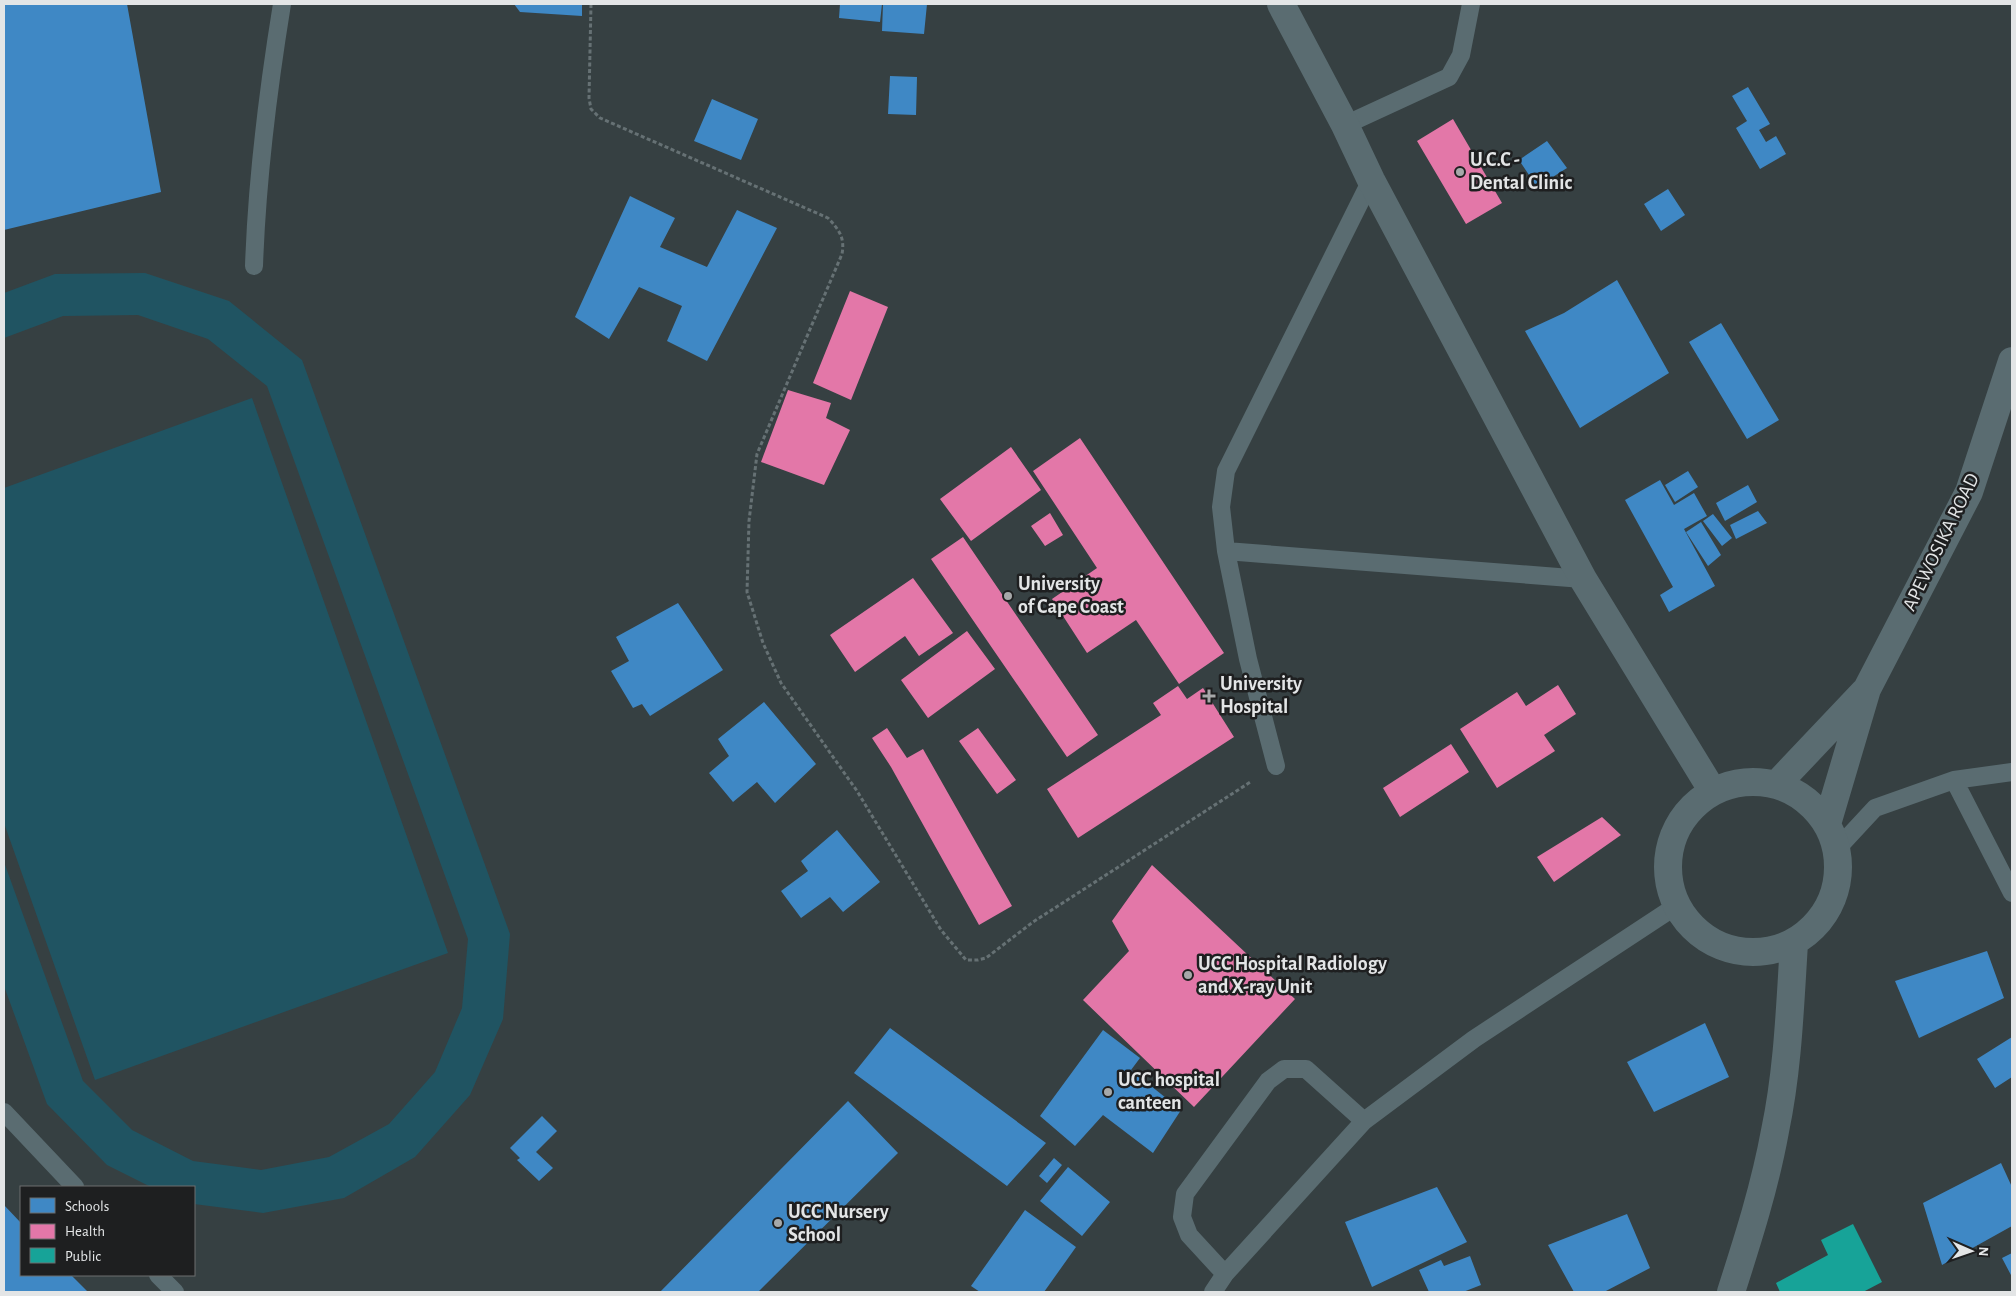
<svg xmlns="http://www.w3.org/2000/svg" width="2016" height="1296" font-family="'Alegreya Sans',sans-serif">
  <rect width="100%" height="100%" fill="#363738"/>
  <!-- built -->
  <path fill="#364042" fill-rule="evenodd" d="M4 4H2012V1292H4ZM21 1187H194V1275H21Z"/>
  <!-- green -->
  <path fill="#205462" d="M145 273 229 301 302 360 510 934 503 1019 470 1095 415 1157 344 1198 263 1213 194 1204V1187H151L107 1165 47 1104 4 986V862L83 1081 132 1130 193 1161 261 1170 329 1157 389 1124 435 1072 462 1008 468 939 267 386 208 339 138 315 63 316 4 338V293L55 274Z
    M252 398 448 953 95 1080 4 823V488Z"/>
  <!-- schools -->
  <path fill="#3f88c5" d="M4 4H127L161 192 4 230Z
    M514 4H582V16L520 12Z
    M840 4H882L880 22 839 18Z
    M883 4H927L924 34 882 31Z
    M890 76 917 77 916 115 888 114Z
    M1748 87 1770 124 1759 130 1766 142 1776 136 1786 154 1760 169 1736 128 1747 121 1732 96Z
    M712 99 758 119 741 160 694 141Z
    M1547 141 1567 168 1537 187 1519 160Z
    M1668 189 1685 215 1661 231 1644 204Z
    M630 196 675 218 660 247 707 267 737 210 777 228 707 361 667 341 682 306 639 287 609 339 575 317Z
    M1617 280 1669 373 1580 428 1525 331 1564 313Z
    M1721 323 1779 420 1747 439 1689 342Z
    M1688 471 1698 487 1675 502 1665 485Z
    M1660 480 1674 505 1694 493 1707 516 1684 529 1715 586 1669 612 1660 595 1673 587 1625 500Z
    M1748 485 1757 502 1725 521 1716 503Z
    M1758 511 1767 523 1736 539 1730 525Z
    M1713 514 1732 538 1722 546 1703 521Z
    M1701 522 1721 555 1708 566 1686 532Z
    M678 603 723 670 650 716 642 704 633 708 611 671 629 661 616 637Z
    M764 702 816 764 775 803 757 782 733 802 709 773 729 756 718 739Z
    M837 830 880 882 843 912 830 897 801 918 781 891 808 871 801 861Z
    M1987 951 2004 998 1919 1038 1895 981Z
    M1705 1023 1729 1077 1654 1112 1627 1062Z
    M890 1028 1046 1143 1007 1186 854 1073Z
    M1103 1030 1140 1058 1131 1070 1181 1110 1153 1153 1103 1115 1075 1146 1040 1116Z
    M2012 1037V1077L1995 1088 1977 1059Z
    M848 1101 898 1153 758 1292H660Z
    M542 1116 557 1131 536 1152 553 1168 539 1181 517 1160 520 1158 510 1148Z
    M1054 1158 1062 1165 1047 1183 1039 1176Z
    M2001 1163 2012 1187V1226L1942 1265 1923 1203Z
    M1068 1167 1110 1202 1082 1236 1040 1201Z
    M1437 1187 1467 1242 1372 1287 1345 1222Z
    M4 1205 21 1223V1275H71L88 1292H4Z
    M1025 1210 1076 1247 1044 1292H980L971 1286Z
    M1627 1214 1650 1268 1604 1292H1574L1548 1245Z
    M2012 1253V1277L2002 1258Z
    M1470 1256 1481 1285 1463 1292H1429L1419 1270 1441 1260 1444 1266Z"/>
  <!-- health -->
  <path fill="#e377a8" d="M1453 119 1502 203 1466 224 1417 141Z
    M850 291 888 307 851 400 813 383Z
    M788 390 831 403 826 418 850 430 824 485 761 462Z
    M1080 438 1224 653 1179 684 1136 620 1087 653 1052 599 1097 568 1033 471Z
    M1011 447 1041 490 971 541 940 499Z
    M1050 513 1063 535 1045 546 1031 526Z
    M963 537 1098 735 1067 757 931 559Z
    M913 578 953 633 919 656 905 636 855 672 830 635Z
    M967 631 995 669 928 718 901 680Z
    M1558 685 1576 714 1544 735 1555 751 1497 788 1460 729 1517 692 1526 706Z
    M1178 686 1187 699 1203 688 1234 737 1078 838 1047 789 1161 715 1153 703Z
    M887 728 907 758 923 749 1012 906 979 925 891 767 872 738Z
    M978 728 1016 780 997 794 959 741Z
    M1451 744 1469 772 1400 817 1383 788Z
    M1602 817 1621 835 1554 882 1537 857Z
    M1152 865 1295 999 1194 1107 1083 1000 1129 951 1112 921Z"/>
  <!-- public -->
  <path fill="#17a398" d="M1853 1224 1882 1282 1863 1292H1780L1776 1283 1828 1255 1821 1240Z"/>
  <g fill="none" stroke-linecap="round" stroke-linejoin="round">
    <!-- path -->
    <path stroke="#667174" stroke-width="3" stroke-dasharray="4 2.5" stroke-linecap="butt" d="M591 4 589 98 591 109 600 118 828 218C839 230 845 237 842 254L757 454 749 521 747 592 763 643 781 683 857 791 941 930 966 960H978L986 958 1033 922 1252 781"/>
    <!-- service -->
    <path stroke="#5a6c71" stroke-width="18" d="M1345 125 1449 77 1461 55 1471 4
      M1371 180 1226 471 1221 507 1226 551 1583 579
      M254 266C257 178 268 90 282 4
      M1226 551 1248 659 1276 766
      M1954 780 2012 893
      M1837 849 1875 808 1954 780 2012 772
      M4 1112 75 1187
      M1225 1274 1189 1235 1182 1217 1185 1194 1268 1081 1284 1069H1306L1364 1121
      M158 1275 175 1292
      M1213 1292 1225 1274 1364 1121 1474 1039 1676 906"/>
    <!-- minor -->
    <path stroke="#5a6c71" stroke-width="28" d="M1281 4 1345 125 1371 180 1583 579 1712 790
      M1668 867a85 85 0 1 1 170 0a85 85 0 1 1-170 0Z
      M1777 784 1864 692
      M1827 824 1867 689 1969 492 2012 361
      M1731 1292C1748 1239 1765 1186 1775 1131 1788 1069 1790 1006 1794 943"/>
  </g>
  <!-- markers -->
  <g fill="#a6a8a9" stroke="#1e1f20" stroke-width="2">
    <circle cx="1460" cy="172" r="5"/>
    <circle cx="1008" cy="596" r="5"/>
    <path d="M1206.5 688.5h5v5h5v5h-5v5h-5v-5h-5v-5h5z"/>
    <circle cx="1188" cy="975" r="5"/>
    <circle cx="1108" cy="1092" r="5"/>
    <circle cx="778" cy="1223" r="5"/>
  </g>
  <g text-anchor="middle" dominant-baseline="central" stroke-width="5" stroke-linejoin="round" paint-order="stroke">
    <!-- poi labels -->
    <g font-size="20" font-weight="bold" fill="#e3e5e6" stroke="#1e1f20" text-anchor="start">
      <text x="1470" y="160">U.C.C -<tspan x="1470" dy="23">Dental Clinic</tspan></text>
      <text x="1018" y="584">University<tspan x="1018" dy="23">of Cape Coast</tspan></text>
      <text x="1220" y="684">University<tspan x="1220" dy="23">Hospital</tspan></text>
      <text x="1198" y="964">UCC Hospital Radiology<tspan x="1198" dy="23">and X-ray Unit</tspan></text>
      <text x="1118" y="1080">UCC hospital<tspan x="1118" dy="23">canteen</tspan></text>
      <text x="788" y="1212">UCC Nursery<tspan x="788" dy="23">School</tspan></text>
    </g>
    <!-- street labels -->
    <g font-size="20" fill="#e3e5e6" stroke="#1e1f20">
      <text transform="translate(1941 542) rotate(-64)">APEWOSIKA ROAD</text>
    </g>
  </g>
  <!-- border -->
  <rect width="2016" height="1296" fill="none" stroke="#e3e5e6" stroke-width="10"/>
  <!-- legend -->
  <rect x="20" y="1186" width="175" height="90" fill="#1e1f20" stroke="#6d6e6f"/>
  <rect x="30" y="1198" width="25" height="15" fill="#3f88c5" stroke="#6d6e6f"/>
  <text x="65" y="1211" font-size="15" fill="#e3e5e6">Schools</text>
  <rect x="30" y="1224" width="25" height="15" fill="#e377a8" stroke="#6d6e6f"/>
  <text x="65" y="1236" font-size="15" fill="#e3e5e6">Health</text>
  <rect x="30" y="1248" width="25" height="15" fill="#17a398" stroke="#6d6e6f"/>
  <text x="65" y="1261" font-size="15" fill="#e3e5e6">Public</text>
  <!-- north arrow -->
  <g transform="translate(1971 1251) rotate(92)" stroke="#1e1f20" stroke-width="4" paint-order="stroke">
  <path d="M0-4L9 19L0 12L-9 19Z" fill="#e3e5e6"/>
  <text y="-8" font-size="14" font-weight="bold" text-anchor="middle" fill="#e3e5e6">N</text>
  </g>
</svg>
